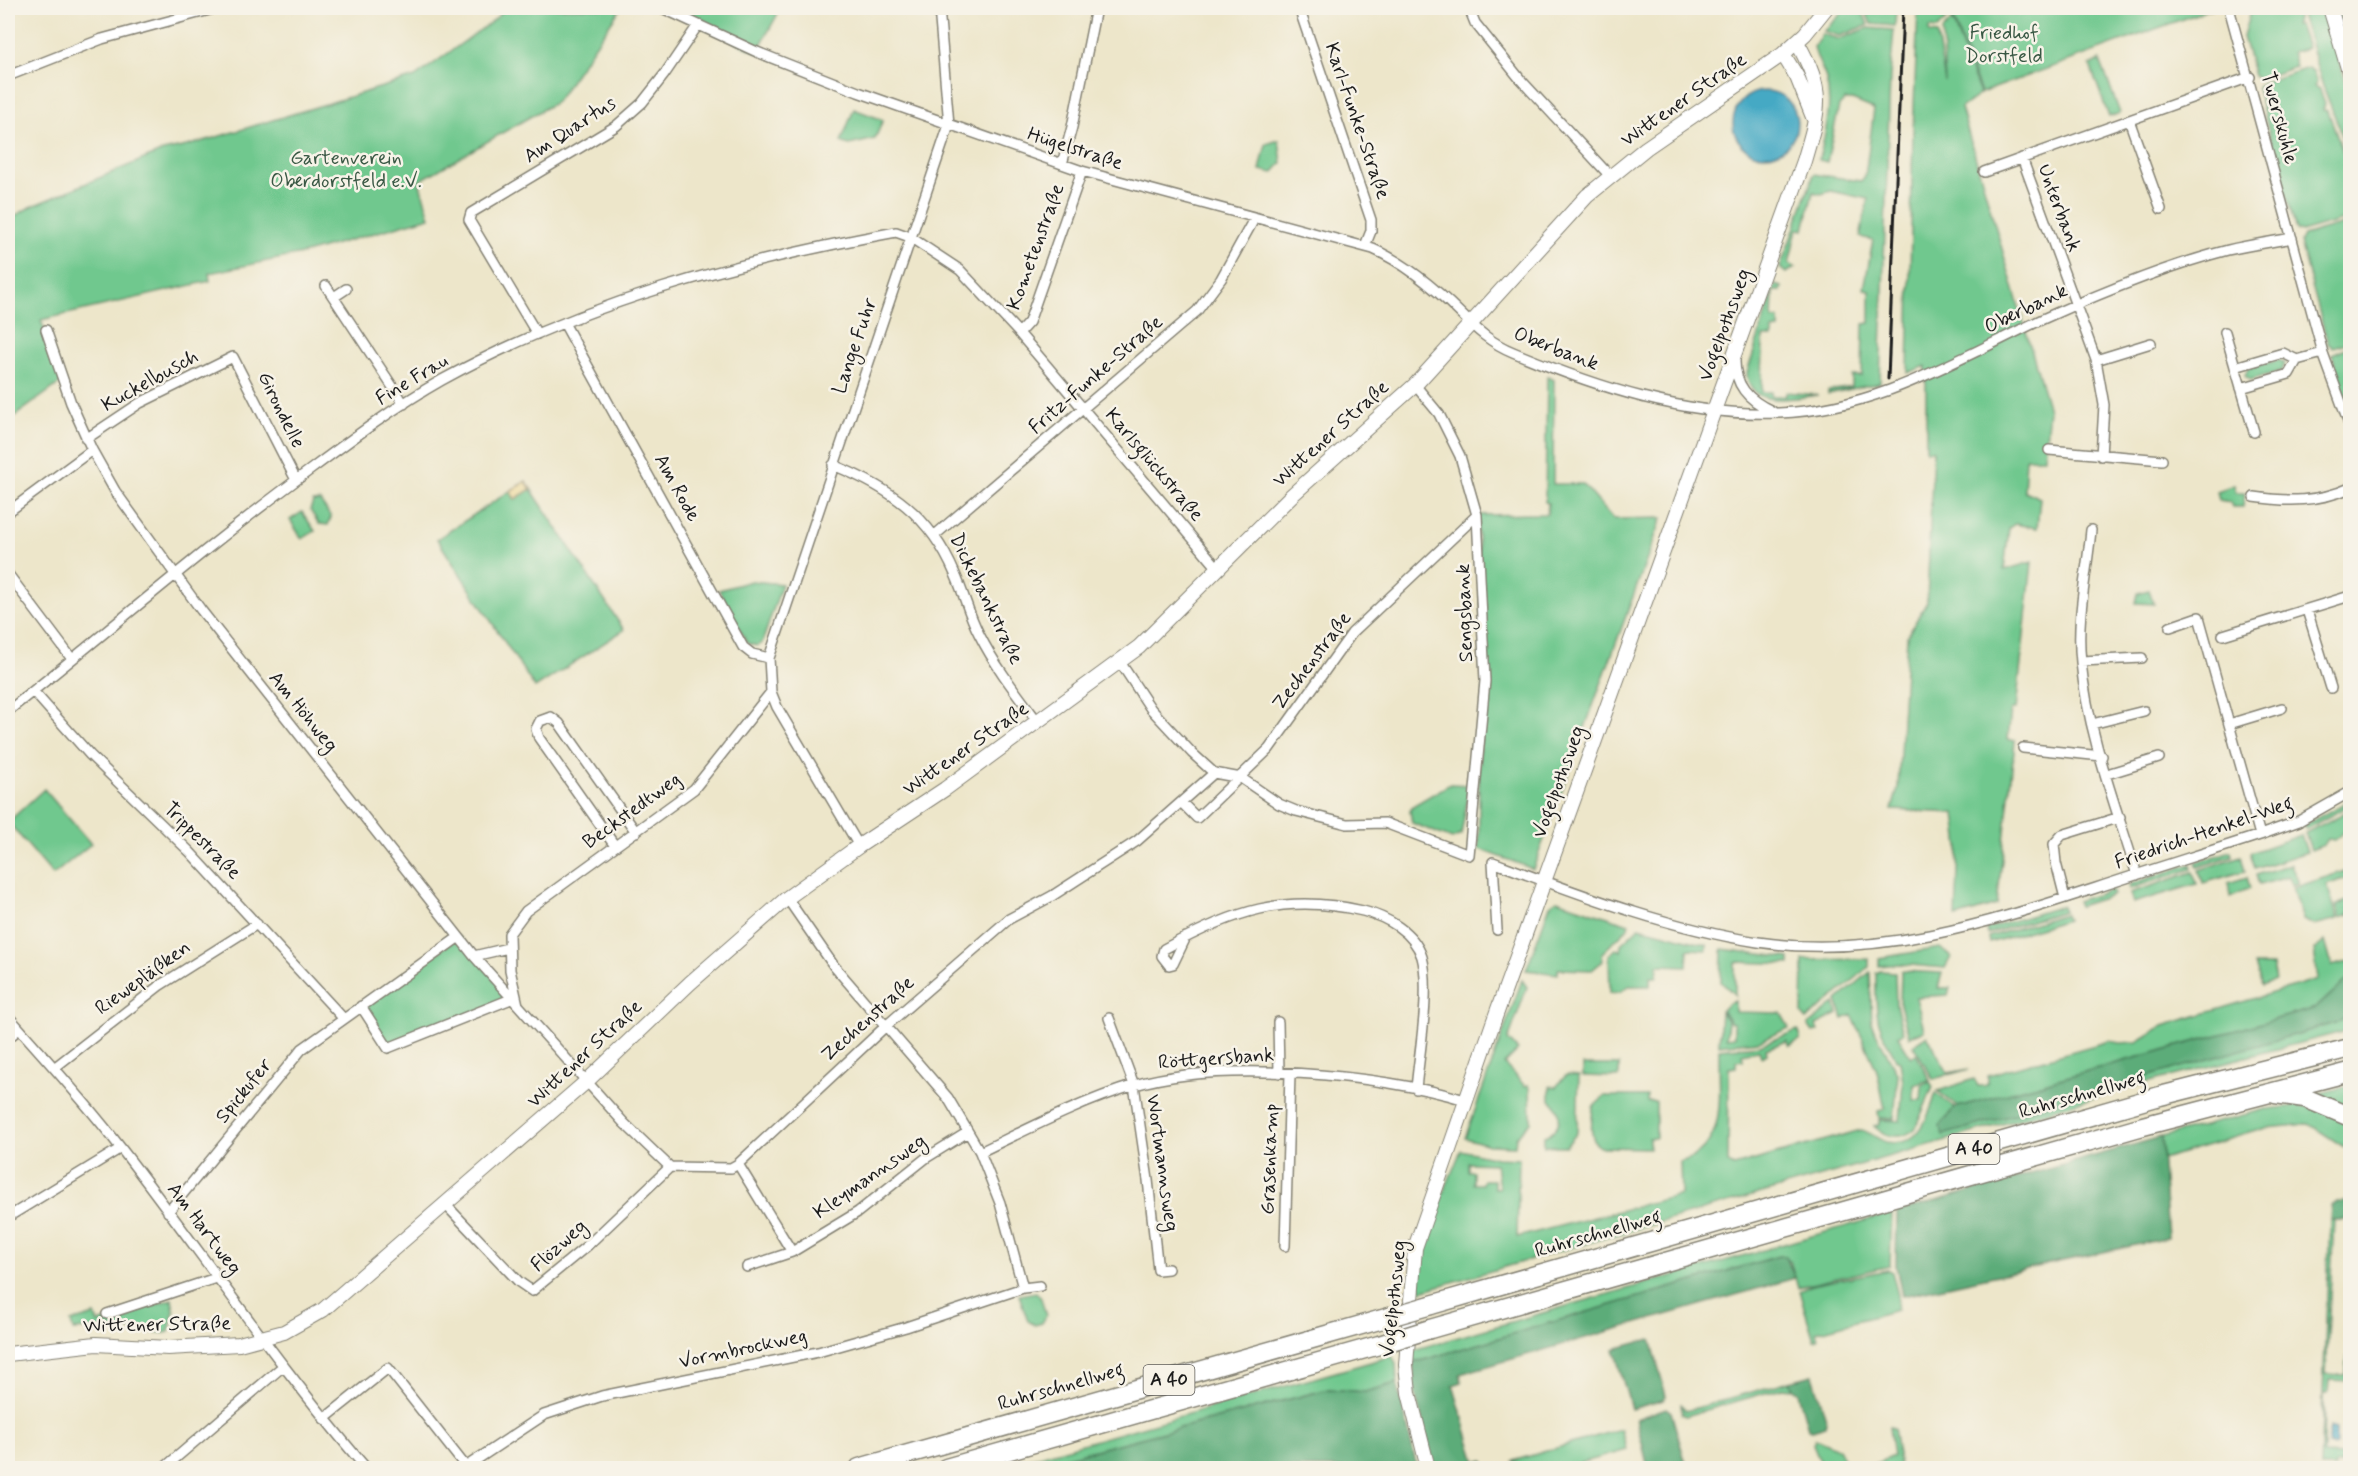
<svg xmlns="http://www.w3.org/2000/svg" width="2358" height="1476" font-family="Mynerve,sans-serif">
  <rect width="100%" height="100%" fill="#f7f3e8"/>
  <filter id="ink" filterUnits="userSpaceOnUse"><feTurbulence type="fractalNoise" baseFrequency=".0167" numOctaves="2"/><feDisplacementMap in="SourceGraphic" scale="12" xChannelSelector="R" yChannelSelector="G"/><feConvolveMatrix kernelMatrix="1 2 1 2 8 2 1 2 1" color-interpolation-filters="sRGB"/></filter>
  <filter id="wash" filterUnits="userSpaceOnUse"><feTurbulence type="fractalNoise" baseFrequency=".008" numOctaves="4" result="noise"/><feDisplacementMap in="SourceGraphic" scale="24" xChannelSelector="R" yChannelSelector="G"/><feGaussianBlur stdDeviation="1.35" result="paint"/><feColorMatrix in="noise" values="0 0 0 0 0 0 0 0 0 0 0 0 0 0 0 0 0 1.4 0 .05"/><feComposite in="paint" operator="in"/></filter>
  <g filter="url(#wash)">
    <rect width="100%" height="100%" fill="#ede6ca"/>
    <!-- green -->
    <path fill="#70c88e" stroke="#467255" stroke-width="1.5" fill-rule="evenodd" d="M506 8H621L556 102 419 181 430 217 302 254 209 273 210 281 41 320 63 381 8 421V220L30 207 163 151 187 146 415 77 494 20Z
      M662 8H781L757 52Z
      M1847 8H1861L1868 25 1839 36 1824 31Z
      M1864 8H1896L1895 26 1871 24Z
      M1918 8H2213L1981 93 1953 19 1949 17 1937 29 1929 28V33L1937 34 1945 82 1942 31 1952 20 1980 94 1961 108 2049 410 2044 458H2026L2024 491 2040 498 2037 528 2015 524 2009 528 2004 570 2032 562 2016 709H2011L2008 739 2015 741 1997 905 1956 917 1959 847 1955 813 1892 810 1898 787 1907 636 1927 602 1933 450H1926V366L1908 373 1913 131Z
      M2251 8H2294L2297 18 2295 26 2299 25 2307 48 2292 52 2296 67 2259 79 2254 76 2243 37Z
      M2299 8H2324L2350 96V156L2323 86Z
      M2335 8H2350V59Z
      M1868 28 1894 30 1890 76 1880 383 1828 394V391L1852 387V376H1862L1863 324 1870 323V290L1864 289 1873 240 1860 237 1868 199 1831 191 1821 194 1813 192 1804 230 1797 229 1789 264 1795 268 1786 273 1780 268 1814 174 1861 181 1865 176 1874 109 1852 100H1845L1839 106 1827 162 1819 160C1825 134 1833 106 1826 79 1823 68 1816 59 1814 47L1822 34 1839 39Z
      M2100 60 2120 113 2109 117 2090 65Z
      M2308 68 2313 71 2317 83 2314 86 2320 89 2325 104 2323 110 2328 111 2350 171V202L2347 204 2350 218 2301 232 2296 230 2257 88 2261 83Z
      M854 109 883 120 875 139 849 145 841 142Z
      M1279 140 1282 163 1273 173 1260 170 1266 144Z
      M2350 222V342L2333 347 2328 344 2300 242 2303 236Z
      M1775 285 1782 287 1781 291H1773L1772 319H1779V329L1772 330V337H1763L1762 392H1771V396H1786V392L1818 395C1794 398 1748 410 1747 373Z
      M2350 346V411L2332 354Z
      M2279 360 2285 363 2282 371 2250 380 2245 376 2248 368Z
      M1547 376 1554 380 1553 484H1583L1613 519 1662 518 1533 869 1479 849V760L1485 681 1477 515 1547 514 1548 503 1545 502Z
      M2234 485 2236 493H2245L2243 507H2232L2230 502 2219 500 2217 491Z
      M531 489 624 630 535 688 437 539 510 491 515 499Z
      M320 501 331 517 328 525 319 524 310 510 313 502Z
      M302 512 315 531 302 539 290 520Z
      M751 581 782 584 762 643 757 646 747 643 719 590Z
      M2149 590 2154 604 2136 603 2138 593Z
      M1450 784 1470 785 1461 835 1452 839 1412 823 1410 811 1414 805Z
      M44 789 91 844 53 875 8 822Z
      M2350 800V805L2306 829 2304 825Z
      M2350 810V828L2334 840 2328 839 2324 845 2311 850 2305 833Z
      M2301 835 2307 852 2255 869 2250 853Z
      M2231 851 2232 856 2198 867 2196 862Z
      M2241 856 2245 871 2203 883 2199 870Z
      M2191 864 2192 869 2129 889 2128 885Z
      M2291 864 2298 883 2292 885 2289 877 2259 885 2256 875Z
      M2345 871 2348 877 2327 885 2338 919 2314 925 2303 920 2293 888Z
      M2193 872 2197 884 2133 903 2130 893Z
      M2247 877 2250 888 2230 897 2228 883Z
      M2112 890 2113 895 2079 906 2077 901Z
      M1557 900 1629 924 1628 928 1602 953 1603 961 1592 970 1558 969V974L1526 970 1550 905Z
      M2350 900V915L2340 918 2336 905Z
      M2062 906 2064 911 1987 934 1986 929Z
      M2065 914 2067 920 1989 943 1988 937Z
      M1639 927 1707 945V950L1688 949 1687 966 1658 965 1657 977H1650V986H1628L1620 992 1610 993 1609 955 1616 949 1621 951V944Z
      M459 937 511 999 388 1048 361 1006Z
      M2325 941 2332 966 2350 961V977L2316 1008 1958 1107 1938 1091 1974 1079 1978 1086H1985L1988 1083V1075L2109 1041 2120 1043 2137 1042 2163 1026 2318 979 2314 950Z
      M1940 948 1951 957 1945 968 1899 964 1879 966V958Z
      M1722 949 1790 958V964L1735 962V995L1721 982Z
      M1869 959V967L1806 1020 1802 1013 1803 960Z
      M2255 965H2272L2275 981 2262 986Z
      M1880 971 1895 972 1896 1005 1903 1033 1898 1036 1911 1057 1916 1054 1930 1080 1914 1085V1100H1921L1922 1085 1930 1082 1933 1087 1915 1129C1902 1140 1886 1138 1874 1126L1879 1125V1120L1900 1121 1903 1082 1900 1061 1897 1060C1874 1022 1876 1016 1876 973Z
      M1901 971 1942 973 1938 988H1950L1948 995 1916 997 1924 1030 1909 1037 1900 1005Z
      M1870 972 1872 1025 1898 1075 1894 1119 1879 1118 1878 1111 1885 1109 1877 1071 1852 1015 1843 1019 1837 1000Z
      M1522 980 1527 987 1508 1040 1518 1050 1504 1064 1525 1086 1528 1085 1530 1088 1531 1122 1516 1137 1515 1146 1489 1145 1465 1138Z
      M1735 1001V1012L1781 1013 1789 1028 1759 1041 1719 1045 1721 1011 1728 1022 1726 1038 1734 1037V1023H1731L1722 1010 1728 1004Z
      M1835 1003 1838 1014 1816 1025 1819 1031 1813 1032 1808 1025Z
      M2350 1013V1030L2138 1085 1421 1291 1417 1278 1423 1243 1461 1150 1497 1158 1519 1159 1517 1237 1681 1195 1680 1162C1730 1148 1718 1090 1719 1049L1760 1045 1798 1030 1800 1035V1040L1790 1046 1787 1041 1766 1049 1767 1054 1761 1057 1759 1050 1742 1054 1743 1060 1736 1061V1067L1729 1068 1728 1163 1734 1166 1861 1130C1871 1132 1878 1140 1887 1142 1919 1148 1928 1118 1936 1093L1954 1108 1940 1126 2139 1077 2336 1023ZM1468 1163 1496 1164 1499 1188H1494V1180H1483L1482 1184H1473V1171H1468Z
      M1927 1035 1948 1073 1969 1069 1933 1079 1913 1045Z
      M1583 1065H1619V1077L1583 1076Z
      M1566 1075 1579 1076 1577 1133 1566 1146H1544V1136C1562 1130 1564 1111 1550 1100V1086L1556 1087Z
      M2350 1086V1112L2316 1094Z
      M1605 1096H1647V1102H1656V1138H1649V1148L1599 1147C1588 1137 1592 1120 1593 1107Z
      M2297 1106 2320 1109 2350 1123V1151L2309 1124 2266 1128 2162 1159 2161 1137 2266 1109Z
      M1892 1213 1890 1266 1798 1287 1790 1261 1779 1256 1413 1363V1350Z
      M2334 1219 2326 1374 2346 1375 2350 1328V1381L2329 1380 2328 1393 2324 1394 2323 1455 2342 1456 2341 1464H2335V1468H2320L2330 1220Z
      M1888 1270 1892 1272 1898 1295 1897 1310 1816 1332 1818 1339 1814 1340 1799 1291 1812 1285Z
      M1036 1292 1041 1298 1046 1316 1042 1323 1035 1325 1028 1321 1019 1295Z
      M172 1299 174 1311 169 1332 165 1333 107 1328 73 1330 71 1322 95 1315 98 1323Z
      M1392 1356 1396 1363 1397 1383 1365 1392 1328 1389 1026 1468H997Z
      M1790 1381 1793 1389 1782 1388 1686 1416 1682 1414 1681 1405 1686 1411Z
      M1889 1427 1894 1428 1900 1468H1865L1893 1456Z
      M1621 1429 1627 1450 1563 1468H1518L1513 1461Z
      M1815 1439 1838 1449 1848 1468H1823L1813 1444Z"/>
    <!-- forest -->
    <path fill="#5cac79" stroke="#3c644a" stroke-width="1.5" d="M2350 977V1013L2336 1023 1943 1135 1940 1126 1954 1108 2316 1008Z
      M2161 1137 2168 1238 1902 1296 1896 1266 1897 1212Z
      M2336 1202H2346L2350 1205V1220H2330L2331 1206Z
      M1779 1256 1786 1257 1795 1278 1460 1374 1462 1382 1453 1385 1476 1462 1484 1460 1486 1468H1435L1415 1394 1413 1363Z
      M1651 1339 1666 1396 1663 1400 1631 1409 1614 1349Z
      M1813 1375 1827 1422 1826 1426 1812 1430 1808 1429 1798 1393 1793 1389 1790 1381Z
      M1397 1383 1417 1468H1026L1329 1389 1365 1392Z
      M1666 1408 1671 1412 1686 1464 1679 1468H1648L1636 1419Z"/>
    <!-- sand -->
    <path fill="#eeda9e" stroke="#857b5d" stroke-width="1.5" d="M526 481 531 489 515 499 510 491Z"/>
    <!-- water -->
    <path fill="#44a9c4" stroke="#306270" stroke-width="1.5" d="M1733 123a32 32 0 1 1 64 0a32 32 0 1 1-64 0Z
      M2330 1428 2336 1430V1445L2333 1447 2327 1445Z"/>
  </g>
  <g filter="url(#ink)">
    <g fill="none" stroke-linecap="round" stroke-linejoin="round">
      <defs>
        <path id="street" d="M662 8 757 52 858 92 1082 171 1373 249C1405 263 1436 289 1461 314 1477 330 1491 343 1513 352 1597 387 1686 417 1779 413 1877 410 1959 358 2045 318 2103 292 2166 266 2228 250 2249 245 2271 242 2292 238
          M1299 8 1371 220V231L1365 246
          M1469 8 1475 23 1520 79 1610 176
          M2229 8 2323 353 2350 427
          M8 76 102 39 217 8
          M2129 120 2161 209
          M2022 158 2096 360 2104 405 2101 456
          M1062 164 1072 127 1096 8
          M1984 172 2250 77
          M326 286 404 404
          M334 297 346 289
          M564 323 743 647 752 654 769 658
          M46 330 71 403 92 450 115 491 201 610 474 956 624 1123 670 1167 731 1168 738 1164 887 1025 1009 919 1052 896 1137 841 1214 773
          M2225 332 2254 432
          M1019 333 1029 322 1082 171
          M537 334 469 220 471 213 616 126 642 103 664 75 698 25
          M1735 358C1734 385 1748 400 1772 411
          M2096 360 2151 343
          M2235 367 2283 353 2297 360 2323 353
          M2241 388 2289 374 2297 360
          M86 439 140 403 233 357 296 480
          M2049 450 2162 460
          M833 465C890 488 930 515 955 574 964 594 969 615 979 634 995 666 1017 694 1038 722
          M2254 497C2287 502 2319 502 2350 488
          M8 512 92 450
          M2091 530C2087 573 2076 619 2081 662 2088 735 2116 806 2137 875
          M935 535 1197 311 1221 279 1254 219
          M8 574 72 659
          M2307 610 2331 688
          M2170 627 2199 617 2260 835
          M2223 635 2350 596
          M2081 661 2142 658
          M1120 662 1151 709 1192 753 1214 773 1241 778 1279 804 1296 811 1347 824 1385 823 1469 855 1485 681 1477 515 1460 456 1439 414 1415 385
          M33 691 90 755 190 852 343 1018
          M8 711C109 631 206 546 310 470 353 438 396 406 442 380 584 302 738 261 896 232L910 237 960 270 1019 333 1217 567
          M2092 724 2144 711
          M2229 724 2282 708
          M2023 748 2102 756
          M2107 774 2159 758
          M1182 803 1197 818 1269 749 1352 633 1477 515
          M615 846 539 738 536 729 540 721 551 717 559 723 636 832
          M859 846 777 707 771 692 769 658 949 125 939 8
          M787 898 834 966 948 1098 980 1152 1000 1203 1023 1288
          M2065 898 2056 863 2054 844 2062 835 2120 817
          M1497 930 1493 862C1579 894 1667 928 1758 942 1875 959 1986 924 2096 888 2150 870 2205 853 2260 835L2299 821 2350 792
          M1186 937 1173 964 1169 965 1162 956 1164 949C1233 911 1284 893 1363 911 1387 917 1414 932 1422 957 1431 989 1419 1054 1416 1089
          M474 956 508 948
          M518 1005 510 970 509 934 526 911 694 789 771 692
          M361 1006 388 1048 511 999
          M8 1016C46 1059 85 1101 120 1147 203 1254 278 1366 366 1468
          M1109 1018 1134 1085 1148 1180 1158 1270 1168 1269
          M1278 1022 1279 1073
          M8 1038 19 1029
          M54 1068 159 986 257 924
          M980 1152C1030 1128 1082 1101 1135 1085 1221 1060 1380 1074 1465 1100
          M738 1164 792 1252
          M446 1205 519 1282 532 1291 588 1245 670 1167
          M168 1212 302 1049 459 937
          M8 1217 121 1148
          M1285 1246 1290 1074
          M747 1267 792 1252 858 1212 926 1158 968 1132
          M107 1314 219 1277
          M324 1419 388 1368 466 1467
          M164 1468 282 1367
          M464 1468 544 1415 602 1396 818 1352 906 1327 1023 1288 1040 1286"/>
        <path id="secondary" d="M2330 8 2350 75
          M1783 54 1797 77 1813 117
          M8 1354 96 1344 168 1348 239 1344 284 1332 323 1310 587 1081 690 983 787 898 859 846 945 789 1139 647 1291 496 1415 385 1587 196 1646 148 1783 54 1805 34 1826 8
          M1428 1468 1409 1393 1406 1365 1415 1248 1493 1023 1804 161C1820 107 1825 92 1797 42"/>
        <path id="highway" d="M2275 1094 2305 1098 2350 1117
          M1431 1305 2160 1096 2350 1048
          M1430 1329 2143 1126 2350 1072
          M859 1468 1379 1320
          M946 1468 1379 1345"/>
      </defs>
      <!-- street casing -->
      <use href="#street" stroke="#848173" stroke-width="12"/>
      <!-- secondary casing -->
      <use href="#secondary" stroke="#848173" stroke-width="16"/>
      <!-- highway casing -->
      <use href="#highway" stroke="#848173" stroke-width="21"/>
      <!-- street -->
      <use href="#street" stroke="#fff" stroke-width="9"/>
      <!-- secondary -->
      <use href="#secondary" stroke="#fff" stroke-width="14"/>
      <!-- highway -->
      <use href="#highway" stroke="#fff" stroke-width="18"/>
      <!-- rail -->
      <path stroke="#1c1c1c" stroke-width="3" d="M1888 379 1903 8"/>
      <defs>
        <path id="highway-bridge" d="M1379 1320 1431 1305
          M1379 1345 1430 1329"/>
      </defs>
      <!-- highway-bridge casing -->
      <use href="#highway-bridge" stroke="#848173" stroke-width="21" stroke-linecap="butt"/>
      <!-- highway-bridge -->
      <use href="#highway-bridge" stroke="#fff" stroke-width="18"/>
    </g>
  </g>
  <g text-anchor="middle" dominant-baseline="central" stroke-width="5" stroke-linejoin="round" paint-order="stroke">
    <!-- shield labels -->
    <g fill="#f7f3e8" stroke="#5e5c59" stroke-width="1.5">
      <rect x="1948.5" y="1134" width="51" height="30" rx="4.5"/>
      <rect x="1143.5" y="1365" width="51" height="30" rx="4.5"/>
    </g>
    <g font-size="18" font-weight="bold" fill="#1c1c1c">
      <text x="1974" y="1149">A 40</text>
      <text x="1169" y="1380">A 40</text>
    </g>
    <!-- park labels -->
    <g font-size="20" fill="#395844" stroke="#f7f3e8">
      <text x="2004" y="33">Friedhof<tspan x="2004" dy="23">Dorstfeld</tspan></text>
      <text x="346" y="158">Gartenverein<tspan x="346" dy="23">Oberdorstfeld e.V.</tspan></text>
    </g>
    <!-- street labels -->
    <g font-size="20" fill="#1c1c1c" stroke="#f7f3e8">
      <text transform="translate(1684 100) rotate(-35)">Wittener Straße</text>
      <text transform="translate(2279 118) rotate(75)">Twerskuhle</text>
      <text transform="translate(1357 121) rotate(71)">Karl-Funke-Straße</text>
      <text transform="translate(570 130) rotate(-33)">Am Quartus</text>
      <text transform="translate(1075 149) rotate(18)">Hügelstraße</text>
      <text transform="translate(2059 208) rotate(70)">Unterbank</text>
      <text transform="translate(1036 247) rotate(-70)">Kometenstraße</text>
      <text transform="translate(2026 309) rotate(-26)">Oberbank</text>
      <text transform="translate(1725 325) rotate(-70)">Vogelpothsweg</text>
      <text transform="translate(855 346) rotate(-71)">Lange Fuhr</text>
      <text transform="translate(1556 349) rotate(21)">Oberbank</text>
      <text transform="translate(1096 375) rotate(-41)">Fritz-Funke-Straße</text>
      <text transform="translate(412 380) rotate(-31)">Fine Frau</text>
      <text transform="translate(150 381) rotate(-29)">Kuckelbusch</text>
      <text transform="translate(281 410) rotate(64)">Girondelle</text>
      <text transform="translate(1331 434) rotate(-42)">Wittener Straße</text>
      <text transform="translate(1154 465) rotate(50)">Karlsglückstraße</text>
      <text transform="translate(677 488) rotate(61)">Am Rode</text>
      <text transform="translate(986 599) rotate(64)">Dickebankstraße</text>
      <text transform="translate(1465 613) rotate(-92)">Sengsbank</text>
      <text transform="translate(1312 661) rotate(-53)">Zechenstraße</text>
      <text transform="translate(303 712) rotate(51)">Am Höhweg</text>
      <text transform="translate(966 749) rotate(-35)">Wittener Straße</text>
      <text transform="translate(1559 782) rotate(-70)">Vogelpothsweg</text>
      <text transform="translate(632 811) rotate(-36)">Beckstedtweg</text>
      <text transform="translate(2204 833) rotate(-19)">Friedrich-Henkel-Weg</text>
      <text transform="translate(202 841) rotate(45)">Trippestraße</text>
      <text transform="translate(143 978) rotate(-36)">Riewepläßken</text>
      <text transform="translate(868 1019) rotate(-42)">Zechenstraße</text>
      <text transform="translate(585 1054) rotate(-43)">Wittener Straße</text>
      <text transform="translate(1216 1059) rotate(-4)">Röttgersbank</text>
      <text transform="translate(244 1091) rotate(-51)">Spickufer</text>
      <text transform="translate(2082 1095) rotate(-16)">Ruhrschnellweg</text>
      <text transform="translate(1270 1159) rotate(-88)">Grasenkamp</text>
      <text transform="translate(1162 1163) rotate(82)">Wortmannsweg</text>
      <text transform="translate(870 1177) rotate(-35)">Kleymannsweg</text>
      <text transform="translate(204 1229) rotate(53)">Am Hartweg</text>
      <text transform="translate(1598 1234) rotate(-16)">Ruhrschnellweg</text>
      <text transform="translate(559 1246) rotate(-42)">Flözweg</text>
      <text transform="translate(1394 1299) rotate(-84)">Vogelpothsweg</text>
      <text transform="translate(157 1325) rotate(-1)">Wittener Straße</text>
      <text transform="translate(743 1349) rotate(-12)">Vormbrockweg</text>
      <text transform="translate(1061 1387) rotate(-16)">Ruhrschnellweg</text>
    </g>
  </g>
  <!-- margin -->
  <rect width="2358" height="1476" fill="none" stroke="#f7f3e8" stroke-width="30"/>
</svg>
